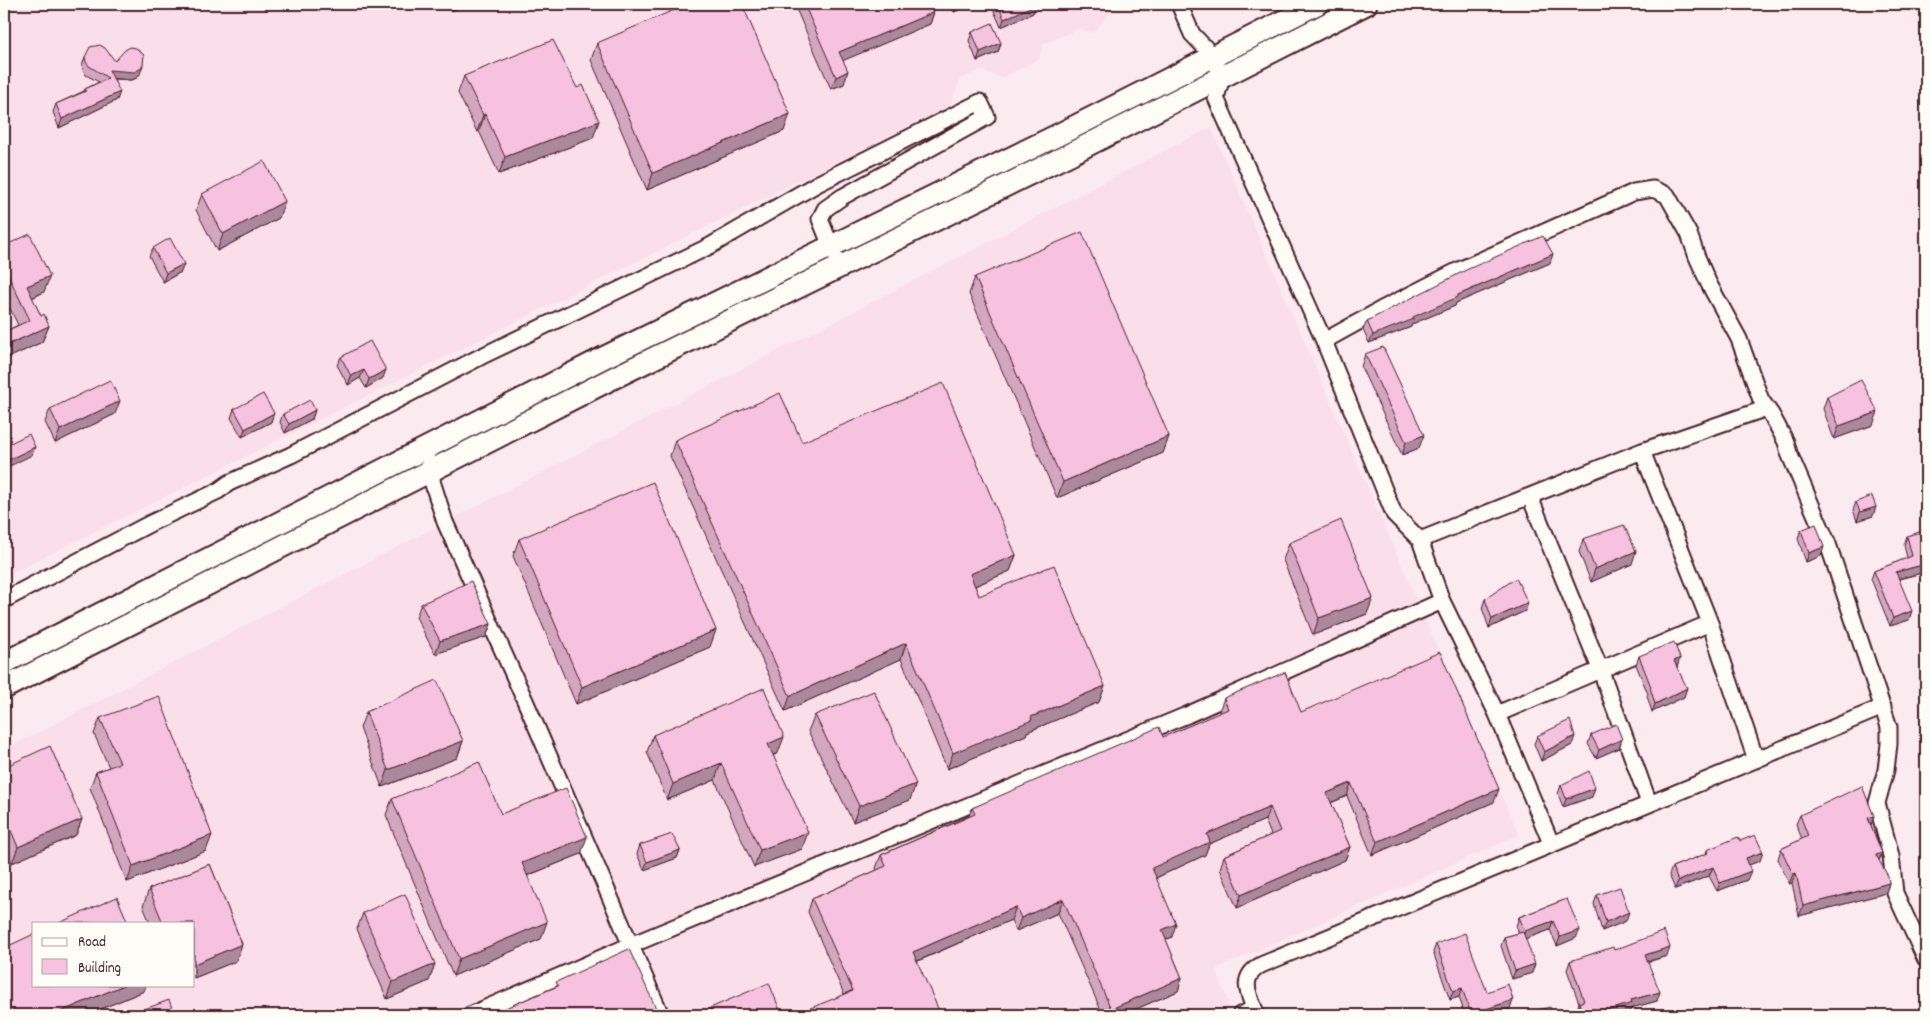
<svg xmlns="http://www.w3.org/2000/svg" width="1930" height="1019" font-family="Dekko,sans-serif">
  <rect width="100%" height="100%" fill="#fbebf0"/>
  <filter id="ink" filterUnits="userSpaceOnUse"><feTurbulence type="fractalNoise" baseFrequency=".02" numOctaves="2"/><feDisplacementMap in="SourceGraphic" scale="10" xChannelSelector="R" yChannelSelector="G"/><feConvolveMatrix kernelMatrix="1 2 1 2 8 2 1 2 1" color-interpolation-filters="sRGB"/></filter>
  <g filter="url(#ink)">
    <!-- built -->
    <path fill="#fadfeb" fill-rule="evenodd" d="M4 4H1119L1093 33 1079 29 1043 44 1039 59 1002 78 981 70 960 79 951 105 4 577Z
      M1211 127 1519 835 1216 969 1233 1015H4V750ZM34 923H194V985H34Z"/>
    <g fill="none" stroke-linecap="round" stroke-linejoin="round">
      <defs>
        <path id="street" d="M1179 4 1192 34 1213 56 1222 77 1216 98 1324 341 1394 514 1420 540 1442 601 1497 714 1551 843
          M1324 341 1382 309 1459 270 1634 192 1653 189 1667 195 1689 234 1697 257 1709 284 1739 339 1761 400 1771 414 1786 442 1789 453 1828 544 1889 727V744L1886 770 1877 803 1891 856 1895 893 1926 960
          M1642 451 1710 623 1756 760
          M429 462 433 471 432 481 445 522 527 705 661 1015
          M1530 497 1601 671 1649 803
          M1420 540 1642 451 1767 408
          M4 600 151 523 218 491 229 483 291 455 482 356 710 246 817 184 980 102 987 117 842 197 825 209 820 219 834 254
          M1497 714 1710 623
          M470 1015 631 945 1187 715 1442 601
          M1240 1015 1254 1009
          M1257 1015C1249 995 1238 978 1261 965L1883 707"/>
        <path id="secondary" d="M4 663 603 358 1058 135 1317 4
          M4 688 613 378 1068 155 1366 4"/>
      </defs>
      <!-- street casing -->
      <use href="#street" stroke="#4a1f2b" stroke-width="19"/>
      <!-- secondary casing -->
      <use href="#secondary" stroke="#4a1f2b" stroke-width="25"/>
      <!-- street -->
      <use href="#street" stroke="#fdfcf7" stroke-width="15"/>
      <!-- secondary -->
      <use href="#secondary" stroke="#fdfcf7" stroke-width="21"/>
    </g>
    <!-- wall -->
    <path fill="#d4a7c0" stroke="#4a1f2b" d="M447 4H468L451 11Z
      M794 4H930L934 12 930 24 843 60 844 84 831 89Z
      M951 4H973L954 12Z
      M991 4H1037L1033 13 1001 27Z
      M972 32 1001 43 998 52 977 61 969 41Z
      M597 43 784 131 647 190 591 60Z
      M85 57 115 61 140 74 137 78 131 80 114 79 117 100 59 128 53 112 56 104 84 91 85 89 99 82 86 75 83 70 82 65Z
      M464 76 593 138 499 174 479 131 477 132 458 93Z
      M202 194 279 218 217 251 196 210Z
      M4 246 44 292 32 298 41 316 49 326 42 342 4 360V332L18 325 4 296Z
      M153 248 181 272 163 282 149 256Z
      M1550 263 1456 303 1455 306 1412 324 1411 327 1369 343 1363 330 1367 321Z
      M975 277 1169 436 1163 453 1057 498 969 294Z
      M1365 354 1419 448 1402 455 1361 367Z
      M341 357 383 378 366 388 360 378 348 385 337 365Z
      M1827 397 1873 425 1834 439 1823 409Z
      M50 409 115 414 55 443 45 422Z
      M234 409 271 422 242 437 231 418Z
      M315 410 312 419 285 433 280 422 283 414Z
      M675 440 802 442 1016 555 1010 571 975 586 979 596 1105 686 1099 702 1027 732 1026 735 947 769 901 659 785 711 670 456Z
      M1856 502 1873 516 1857 521 1853 510Z
      M1801 530 1821 556 1806 562 1798 539Z
      M1907 536 1926 572 1899 579 1909 620 1890 626 1871 579 1874 571 1907 558 1904 545Z
      M519 539 710 647 576 704 513 556Z
      M1583 539 1632 564 1591 582 1579 552Z
      M1289 543 1367 614 1313 635 1283 560Z
      M1485 599 1528 603 1525 611 1489 628 1482 608Z
      M421 604 491 624 486 637 435 654 416 617Z
      M1926 642V672L1924 650Z
      M1639 656 1680 658 1677 667 1684 697 1652 712 1647 696 1648 694 1636 665Z
      M1224 698 1301 712 1494 802 1372 855 1347 796 1331 803 1350 847 1345 860 1237 908 1220 869 1224 856 1271 835 1265 820 1209 844 1205 855 1156 878 1172 937 1166 940 1182 978 1178 991 1122 1015H1103L1058 913 1016 931 1011 920 844 994 808 912 812 899 877 870 876 868 881 855 969 816 972 808 1163 737 1220 713 1219 711Z
      M366 712 463 741 457 758 382 787 360 728Z
      M815 715 910 800 853 822 808 731Z
      M100 718 206 851 127 882 90 788 96 772 109 767 94 734Z
      M653 735 778 753 773 756 802 849 754 867 715 780 667 800 647 752Z
      M1591 735 1622 739 1619 748 1596 758 1588 744Z
      M1537 736 1572 745 1541 761 1534 744Z
      M4 767 82 819 76 835 12 863 4 845Z
      M1561 785 1592 797 1563 807 1558 794Z
      M392 799 501 814 581 854 527 876 541 939 453 976 386 815Z
      M1800 815 1871 825 1882 853 1879 861 1889 883 1886 893 1799 916 1792 883 1789 884 1778 859 1781 849 1802 839 1796 824Z
      M1740 841 1760 861 1748 865 1747 880 1717 891 1709 876 1675 889 1669 875 1672 867 1706 854 1707 850Z
      M640 845 680 850 677 858 644 870 637 854Z
      M210 864 242 944 236 961 194 978V923H150L143 906 149 889Z
      M1597 895 1626 921 1602 931 1594 904Z
      M1567 899 1576 938 1557 946 1550 930 1525 939 1532 973 1512 979 1501 946 1504 937 1519 933 1516 926 1519 917Z
      M363 913 429 981 387 999 357 929Z
      M1436 944 1487 992 1513 1000 1510 1009 1489 1015H1465L1459 997 1450 1000 1433 952Z
      M4 948 34 985H146L144 991 86 1015H4Z
      M1614 950 1667 956 1648 962 1657 1001 1631 1008 1629 1012 1618 1015H1577L1576 1012 1579 1003 1567 970 1570 961Z
      M710 1008 782 1015H707Z"/>
    <!-- shaded-wall -->
    <path fill="#ac889c" stroke="#4a1f2b" d="M453 4H468L451 11Z
      M957 4H973L954 12Z
      M1037 4 1033 13 1001 27 1004 19Z
      M934 12 930 24 835 64 839 52Z
      M1001 43 998 52 977 61 980 52Z
      M143 65 140 74 137 78 131 80 108 78 109 70Z
      M848 71 844 84 831 89 836 77Z
      M120 92 117 100 59 128 62 119Z
      M485 114 479 131 477 132 483 115Z
      M790 114 784 131 647 190 653 173Z
      M599 121 593 138 499 174 505 157Z
      M285 201 279 218 217 251 223 234Z
      M1553 254 1550 263 1456 303 1455 306 1412 324 1411 327 1369 343 1373 335 1458 295Z
      M184 264 181 272 163 282 166 273Z
      M50 276 44 292 21 303 27 286Z
      M49 326 42 342 4 360V349L5 346Z
      M364 370 360 378 348 385 351 376Z
      M386 370 383 378 366 388 369 379Z
      M120 401 115 414 55 443 60 430Z
      M315 410 312 419 285 433 289 424Z
      M1878 412 1873 425 1834 439 1839 426Z
      M274 413 271 422 242 437 245 429Z
      M1424 435 1419 448 1402 455 1406 442Z
      M1169 436 1163 453 1057 498 1063 482Z
      M35 447 32 455 4 469V462Z
      M1876 507 1873 516 1857 521 1860 512Z
      M1824 547 1821 556 1806 562 1809 553Z
      M1636 551 1632 564 1591 582 1595 569Z
      M1016 555 1010 571 965 590 970 574Z
      M1926 564V572L1893 580 1896 572Z
      M1373 598 1367 614 1313 635 1319 618Z
      M1528 603 1525 611 1489 628 1492 619Z
      M1912 611 1909 620 1890 626 1893 618Z
      M491 624 486 637 435 654 440 641Z
      M716 630 710 647 576 704 582 687Z
      M906 643 901 659 785 711 790 696Z
      M1680 658 1677 667 1674 661Z
      M1105 686 1099 702 1027 732 1026 735 947 769 953 753 1031 717Z
      M1687 688 1684 697 1652 712 1655 704Z
      M1575 736 1572 745 1541 761 1544 752Z
      M784 737 778 753 761 760 768 744Z
      M1622 739 1619 748 1596 758 1599 750Z
      M463 741 457 758 382 787 388 770Z
      M721 763 715 780 667 800 673 784Z
      M1351 783 1347 796 1322 806 1327 793Z
      M916 784 910 800 853 822 859 806Z
      M1595 788 1592 797 1563 807 1566 799Z
      M1499 789 1494 802 1372 855 1377 842Z
      M1270 807 1265 820 1209 844 1205 855 1147 882 1152 868 1207 834Z
      M1874 816 1871 825 1868 818Z
      M82 819 76 835 12 863 18 847Z
      M808 832 802 849 754 867 760 850Z
      M212 835 206 851 127 882 133 866Z
      M587 837 581 854 516 880 522 863Z
      M1350 847 1345 860 1237 908 1241 895Z
      M680 850 677 858 644 870 647 862Z
      M1763 852 1760 861 1743 867 1746 858Z
      M1882 853 1878 863 1876 855Z
      M1713 867 1709 876 1675 889 1678 881Z
      M1751 871 1747 880 1717 891 1720 883Z
      M1796 873 1792 883 1789 884 1793 874Z
      M1889 883 1886 893 1799 916 1803 906Z
      M1063 899 1058 913 1016 931 1021 918Z
      M1016 907 1011 920 908 965 913 952Z
      M1629 912 1626 921 1602 931 1606 922Z
      M1553 921 1550 930 1522 940 1525 931Z
      M547 922 541 939 453 976 459 959Z
      M1176 924 1172 937 1157 944 1162 930Z
      M1580 930 1576 938 1557 946 1560 937Z
      M242 944 236 961 194 978V964Z
      M1670 947 1667 956 1642 963 1645 955Z
      M435 964 429 981 387 999 393 982Z
      M1535 964 1532 973 1512 979 1515 971Z
      M1182 978 1178 991 1122 1015H1109L1111 1009Z
      M124 985H146L144 991 86 1015H53Z
      M1462 988 1459 997 1450 1000 1453 991Z
      M1660 992 1657 1001 1631 1008 1629 1012 1618 1015H1601L1606 1011 1631 1000Z
      M1513 1000 1510 1009 1489 1015H1470L1471 1014Z"/>
    <!-- building -->
    <path fill="#f6c2df" stroke="#4a1f2b" d="M688 4H742L790 114 653 173 597 43Z
      M804 4H930L934 12 839 52 848 71 836 77Z
      M998 4H1037L1004 19Z
      M992 23 1001 43 980 52 972 32Z
      M553 40 577 88 583 85 599 121 505 157 485 114 483 115 464 76Z
      M100 45 105 48 115 61 125 50 130 47 136 48 144 55 143 65 140 69 134 72 109 70 120 92 62 119 56 104 86 91 85 89 108 78 89 66 86 62 85 57 90 47Z
      M264 161 285 201 223 234 202 194Z
      M1082 232 1169 436 1063 482 975 277Z
      M30 234 50 276 27 286 41 316 44 314 49 326 5 346 6 348 4 349V332L30 320 4 267V246Z
      M1543 236 1553 254 1458 295V297L1413 317 1414 319 1373 335 1367 321 1466 270Z
      M170 238 184 264 166 273 153 248Z
      M370 341 386 370 369 379 364 370 351 376 341 357Z
      M1383 347 1424 435 1406 442 1365 354Z
      M110 380 120 401 60 430 50 409Z
      M1861 380 1878 412 1839 426 1827 397Z
      M943 383 1016 555 970 574 979 596 1054 565 1105 686 1031 717 1032 720 953 753 906 643 790 696 675 440 780 393 802 442Z
      M263 394 274 413 245 429 234 409Z
      M310 400 315 410 289 424 283 414Z
      M29 434 35 447 4 462V446Z
      M653 482 716 630 582 687 519 539Z
      M1872 496 1876 507 1860 512 1856 502Z
      M1341 520 1373 598 1319 618 1289 543Z
      M1816 524 1824 547 1809 553 1801 530Z
      M1624 525 1636 551 1595 569 1583 539Z
      M1926 530V564L1896 572 1912 611 1893 618 1874 571 1912 556 1907 536Z
      M1516 578 1528 603 1492 619 1485 599Z
      M471 581 491 624 440 641 421 604Z
      M1674 642 1680 658 1674 661 1687 688 1655 704 1650 687H1651L1639 656Z
      M1440 652 1499 789 1377 842 1351 783 1327 793 1350 847 1241 895 1224 856 1280 831 1270 807 1207 834 1210 842 1152 868 1176 924 1162 930 1182 978 1111 1009 1063 899 1021 918 1016 907 913 952 941 1015H793L853 991 812 899 886 866 881 855 975 814 972 808 1159 727 1163 737 1228 709 1224 698 1285 672 1301 712Z
      M437 680 463 741 388 770 366 712Z
      M764 688 784 737 768 744 808 832 760 850 721 763 673 784 653 735Z
      M874 691 916 784 859 806 815 715Z
      M159 696 212 835 133 866 96 772 120 763 100 718Z
      M1570 720 1575 736 1544 752 1537 736Z
      M1616 724 1622 739 1599 750 1591 735Z
      M50 746 82 819 18 847 4 814V767Z
      M479 762 501 814 566 788 587 837 522 863 547 922 459 959 392 799Z
      M1589 771 1595 788 1566 799 1561 785Z
      M1862 786 1874 816 1868 818 1882 853 1876 855 1888 876 1889 883 1803 906 1796 873 1793 874 1781 849 1808 836 1800 815Z
      M672 834 680 850 647 862 640 845Z
      M1755 835 1763 852 1746 858 1751 871 1720 883 1713 867 1678 881 1672 867 1708 853 1707 850 1738 837 1740 841Z
      M210 864 242 944 194 964V923H163L149 889Z
      M1620 887 1629 912 1606 922 1597 895Z
      M405 894 435 964 393 982 363 913Z
      M117 897 128 923H59Z
      M1567 899 1580 930 1560 937 1553 921 1525 931 1519 917Z
      M4 912 6 918 4 919Z
      M1664 931 1670 947 1645 955 1660 992 1631 1000 1632 1003 1606 1011 1607 1013 1601 1015H1584L1579 1003 1584 1001 1570 961 1613 947 1614 950Z
      M1523 932 1535 964 1515 971 1504 937Z
      M1465 933 1487 992 1508 984 1513 1000 1471 1014 1462 988 1453 991 1436 944Z
      M34 934V985H124L53 1015H9L4 1003V948Z
      M629 949 659 1015H491V1014L558 986 556 982Z
      M769 983 782 1015H713L710 1008Z
      M169 1000 175 1015H129Z
      M1550 1007 1553 1015H1531L1530 1012Z"/>
  </g>
  <!-- margin -->
  <rect width="1930" height="1019" fill="none" stroke="#fdfcf7" stroke-width="20"/>
  <rect x="10" y="10" width="1910" height="999" fill="none" stroke="#4a1f2b" stroke-width="2" filter="url(#ink)"/>
  <!-- legend -->
  <rect x="32" y="922" width="162" height="65" fill="#fdfcf7" stroke="#b5a4a5"/>
  <rect x="42" y="938" width="25" height="8" fill="#fdfcf7" stroke="#b5a4a5"/>
  <text x="78" y="946" font-size="15" fill="#4a1f2b">Road</text>
  <rect x="42" y="959" width="25" height="15" fill="#f6c2df" stroke="#b5a4a5"/>
  <text x="78" y="972" font-size="15" fill="#4a1f2b">Building</text>
</svg>
